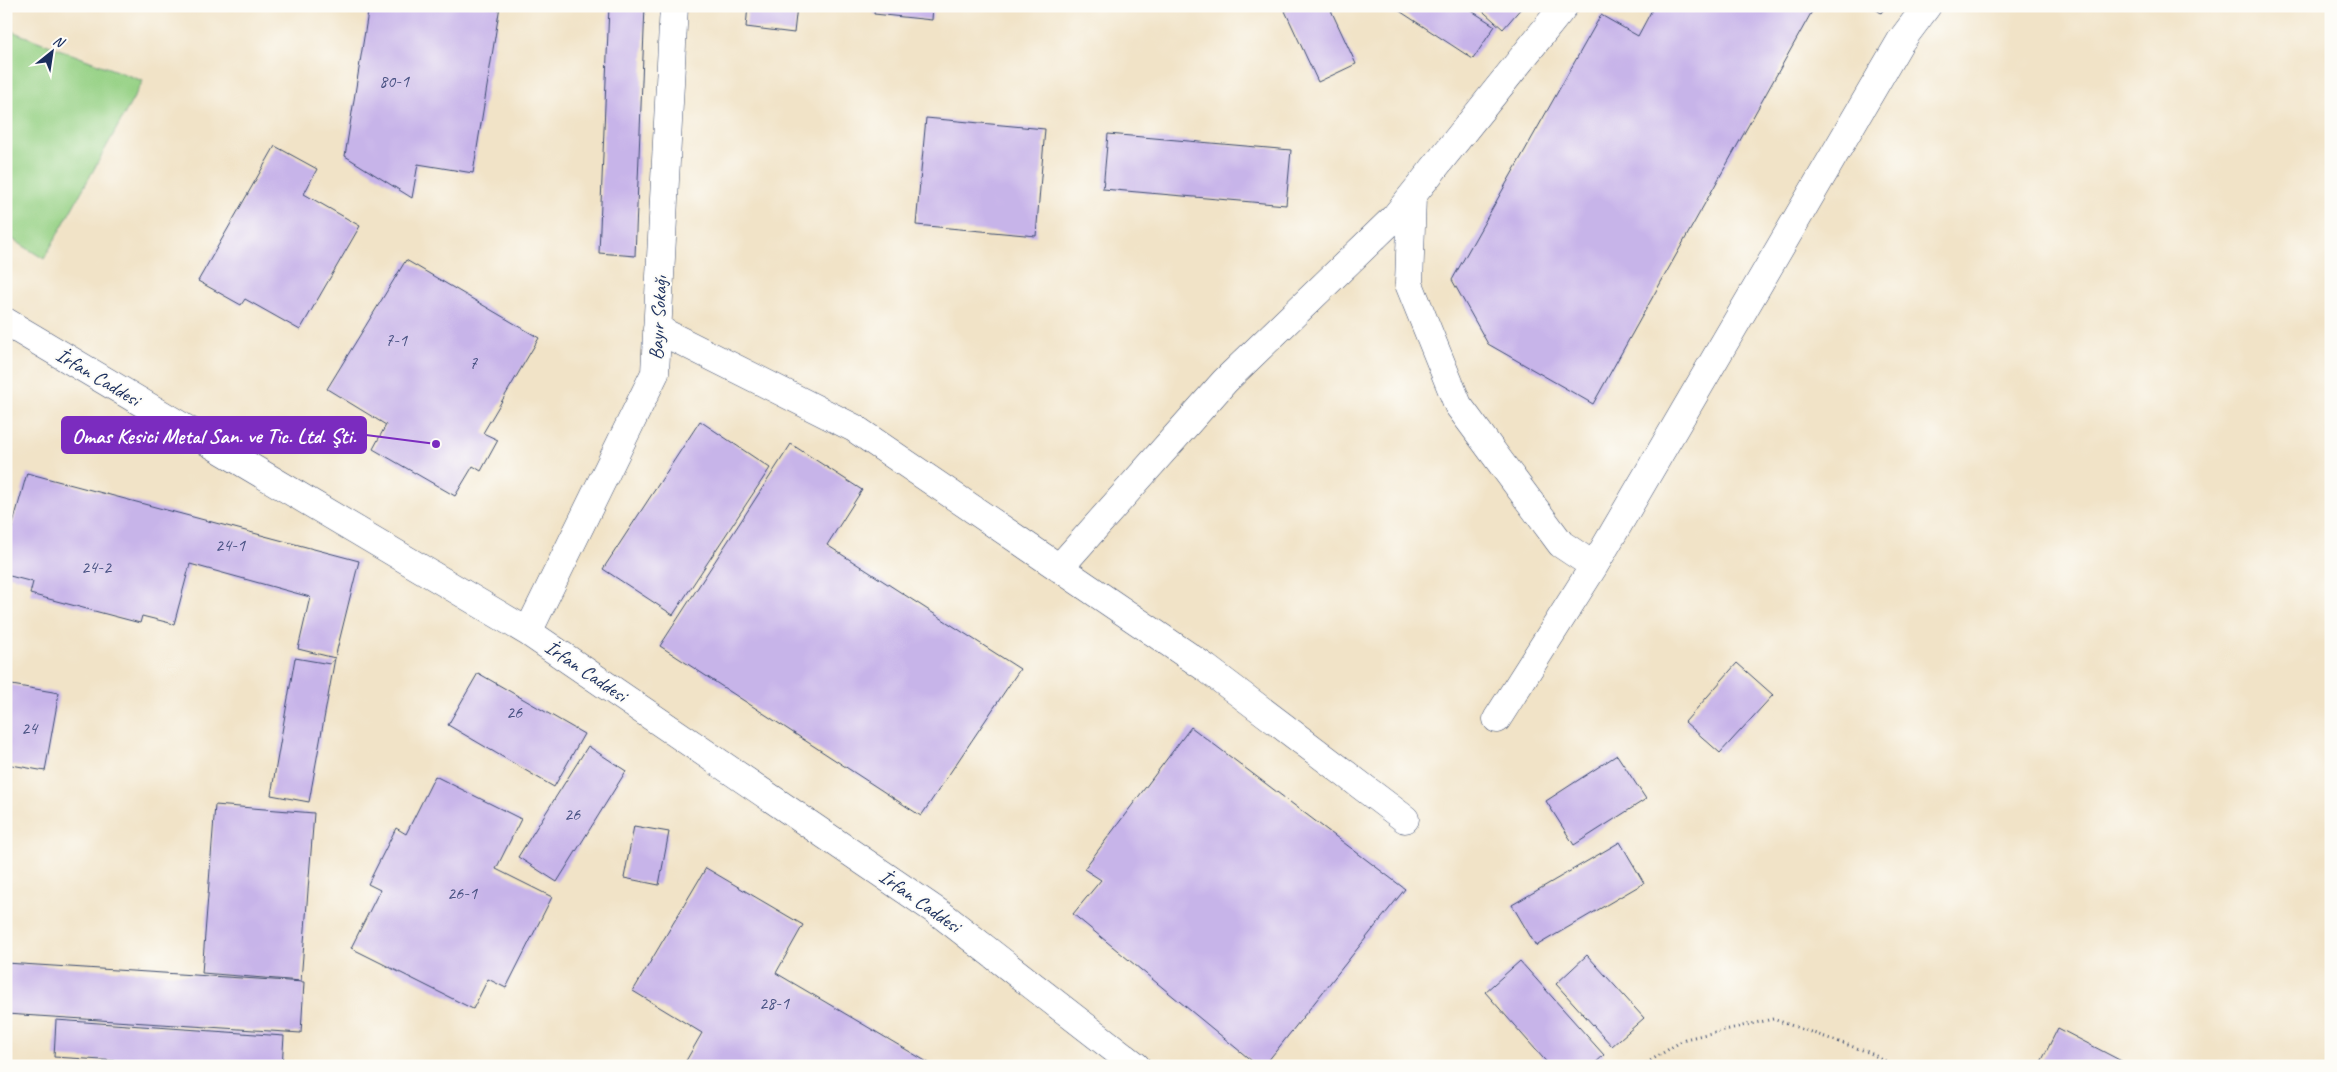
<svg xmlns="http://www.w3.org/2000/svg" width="2337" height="1072" font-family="Caveat,sans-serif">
  <rect width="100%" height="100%" fill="#fdfcf7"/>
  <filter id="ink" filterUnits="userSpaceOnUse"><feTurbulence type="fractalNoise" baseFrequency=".02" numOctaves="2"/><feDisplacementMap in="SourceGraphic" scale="10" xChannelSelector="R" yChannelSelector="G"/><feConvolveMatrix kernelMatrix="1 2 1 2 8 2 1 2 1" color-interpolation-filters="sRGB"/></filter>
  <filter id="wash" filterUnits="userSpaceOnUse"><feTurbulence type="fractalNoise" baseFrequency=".0096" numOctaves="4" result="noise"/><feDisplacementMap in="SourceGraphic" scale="20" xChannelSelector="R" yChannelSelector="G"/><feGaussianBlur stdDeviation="1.12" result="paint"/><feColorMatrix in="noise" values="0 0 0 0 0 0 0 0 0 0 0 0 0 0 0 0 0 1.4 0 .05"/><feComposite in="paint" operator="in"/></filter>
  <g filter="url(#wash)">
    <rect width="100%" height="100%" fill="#f1e3c7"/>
    <!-- green -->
    <path fill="#96d185" stroke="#588072" d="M6 29 143 81 44 259 6 235Z"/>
    <g id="blocks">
      <!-- building -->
      <path fill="#c7b4e9" d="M369 6H500L473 173 418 164 412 198 345 156Z
        M609 6H645L635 256 599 253Z
        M748 6H797L794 33 746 27Z
        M875 6H933L932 20 874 14Z
        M1296 6H1329L1356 64 1318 82 1285 11Z
        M1396 6H1464L1495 26 1473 59 1395 8Z
        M1477 6H1523L1503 29Z
        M1654 6H1815L1593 404 1488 344 1452 280 1601 15 1638 36Z
        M1871 6H1886L1881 13Z
        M926 118 1045 129 1036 236 916 225Z
        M1108 134 1291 150 1286 205 1103 189Z
        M275 146 317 169 304 194 360 226 300 330 245 299 241 305 198 281Z
        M406 260 539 338 483 433 498 440 481 471 473 466 455 496 373 449 386 425 327 389Z
        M700 421 770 468 673 615 603 569Z
        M791 444 862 490 827 545 1020 669 921 816 660 646Z
        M27 473 359 561 335 658 298 649 310 597 190 564 174 624 142 616 140 623 30 594 33 582 6 575V549Z
        M295 658 330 664 335 658 309 802 271 795Z
        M1737 663 1773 695 1720 753 1685 722Z
        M478 673 584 734 554 787 448 725Z
        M6 684 59 693 45 771 6 764Z
        M1191 727 1405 889 1264 1066H1258L1073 914 1101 880 1084 869Z
        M588 746 626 771 557 882 518 857Z
        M1617 755 1646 799 1574 845 1546 801Z
        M435 776 521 819 496 869 552 897 506 988 488 979 473 1009 351 948 380 890 368 884 396 828 406 834Z
        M215 805 314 813 301 981 202 973Z
        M634 826 669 832 659 885 624 878Z
        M1620 842 1644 883 1536 946 1512 905Z
        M706 868 803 925 776 973 934 1066H683L702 1033 633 991Z
        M1587 955 1644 1018 1612 1046 1556 984Z
        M1520 961 1604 1055 1592 1066H1550L1485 992Z
        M6 963 304 982 301 1033 6 1014Z
        M56 1020 284 1036 282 1066H198L54 1057Z
        M2058 1028 2131 1066H2039Z"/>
    </g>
  </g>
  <g filter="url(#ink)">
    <use href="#blocks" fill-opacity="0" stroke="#3b4a6e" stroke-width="1"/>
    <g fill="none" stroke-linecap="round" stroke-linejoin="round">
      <defs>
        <path id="minor" d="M1412 196 1409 284 1458 405 1561 544 1594 566
          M6 322 528 632 942 915 1136 1066
          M657 329 854 428 1206 668 1405 819
          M1059 568 1225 381 1395 217 1564 6
          M528 632 655 373 674 6
          M1497 719 1594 566 1900 42 1927 6"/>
      </defs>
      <!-- minor casing -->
      <use href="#minor" stroke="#3b4a6e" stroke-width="29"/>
      <!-- path -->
      <path stroke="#3b4a6e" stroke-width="3" stroke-dasharray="1 4" stroke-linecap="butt" d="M1642 1066 1685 1039 1773 1019 1868 1052 1895 1066"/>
      <!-- minor -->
      <use href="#minor" stroke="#fff" stroke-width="28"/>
    </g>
  </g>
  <g text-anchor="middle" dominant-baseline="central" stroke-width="4" stroke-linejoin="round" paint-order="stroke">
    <!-- number labels -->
    <g font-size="18" fill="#465081">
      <text x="394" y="81">80-1</text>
      <text x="396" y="340">7-1</text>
      <text x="473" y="363">7</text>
      <text x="230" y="545">24-1</text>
      <text x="96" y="567">24-2</text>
      <text x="514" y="712">26</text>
      <text x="29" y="728">24</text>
      <text x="572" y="814">26</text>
      <text x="462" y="893">26-1</text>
      <text x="774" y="1003">28-1</text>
    </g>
    <!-- street labels -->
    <g font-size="20" fill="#1b2f5e" stroke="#fdfcf7">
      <text transform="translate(658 318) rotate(-87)">Bayır Sokağı</text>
      <text transform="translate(98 377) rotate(31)">İrfan Caddesi</text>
      <text transform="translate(586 671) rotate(34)">İrfan Caddesi</text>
      <text transform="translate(920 901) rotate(35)">İrfan Caddesi</text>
    </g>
  </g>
  <!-- callouts -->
  <path fill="none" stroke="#7b2cbf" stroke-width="2" d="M436 444L366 435"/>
  <circle fill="#7b2cbf" stroke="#fdfcf7" stroke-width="2" cx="436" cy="444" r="5"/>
  <rect fill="#7b2cbf" stroke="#7b2cbf" stroke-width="2" x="62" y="417" width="304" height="36" rx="5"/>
  <g font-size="21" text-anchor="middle" font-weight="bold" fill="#fff">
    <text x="214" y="443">Omas Kesici Metal San. ve Tic. Ltd. Şti.</text>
  </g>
  <!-- margin -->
  <rect width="2337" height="1072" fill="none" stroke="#fdfcf7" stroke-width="25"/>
  <!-- north arrow -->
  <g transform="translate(52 52) rotate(30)" stroke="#fdfcf7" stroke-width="4" paint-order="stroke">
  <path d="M0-4L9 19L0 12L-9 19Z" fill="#1b2f5e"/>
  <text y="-8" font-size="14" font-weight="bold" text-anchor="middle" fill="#1b2f5e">N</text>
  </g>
</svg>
